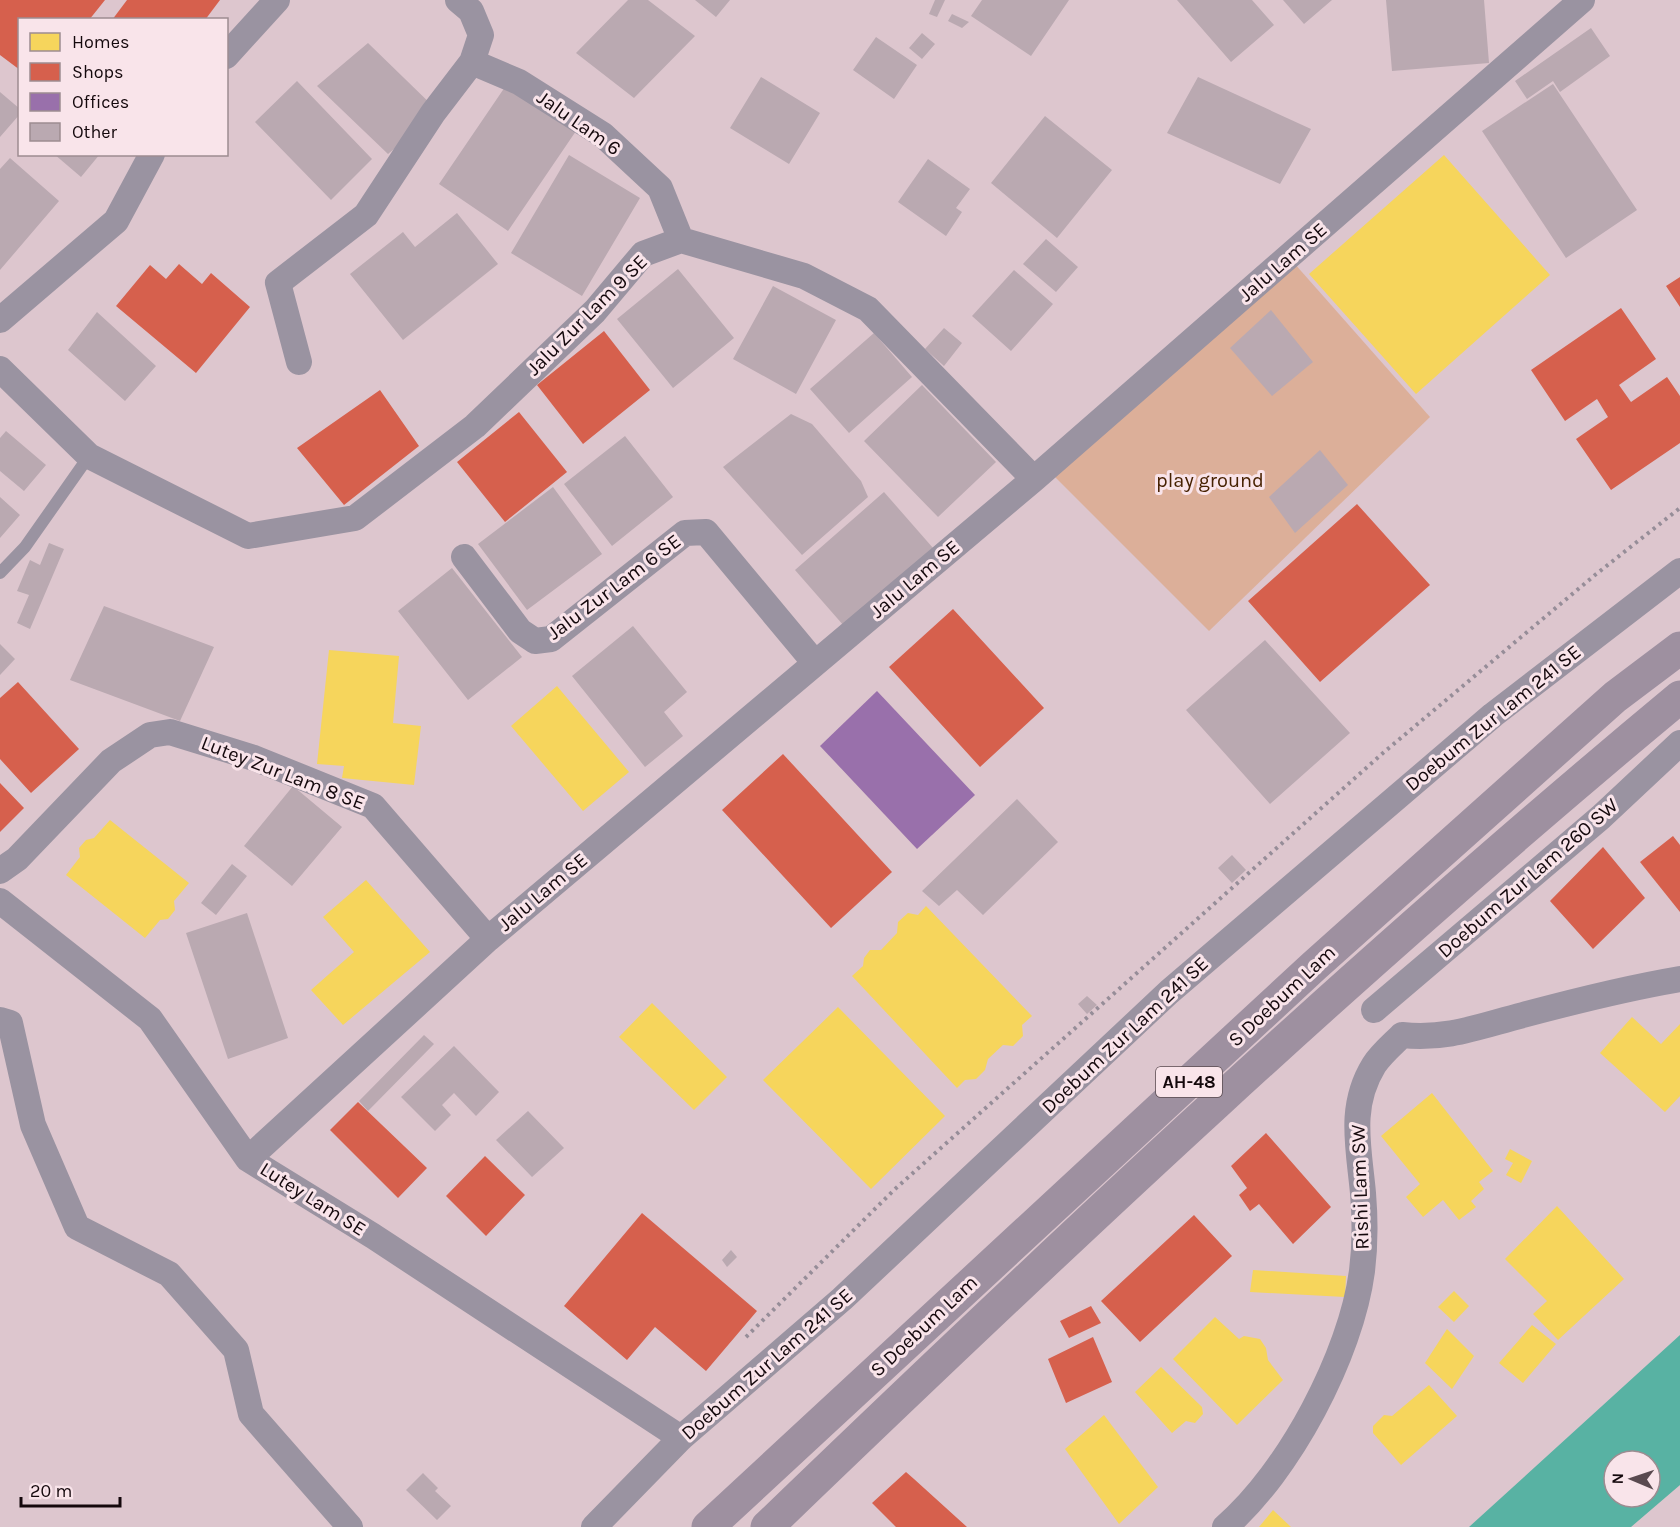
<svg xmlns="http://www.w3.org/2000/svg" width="1680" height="1527" font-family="Karla,sans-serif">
  <rect width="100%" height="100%" fill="#ddc6ce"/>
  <!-- green -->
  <path fill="#dcaf99" d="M1294 263 1430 417 1209 631 1054 476Z"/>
  <!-- water -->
  <path fill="#58b2a3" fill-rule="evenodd" d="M1680 1335V1485L1631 1527H1469ZM1614 1461H1650V1497H1614Z"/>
  <!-- homes -->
  <path fill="#f6d55c" d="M1444 155 1550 275 1416 394 1309 274Z
    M329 650 399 656 393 723 421 726 414 785 342 778 344 766 317 764Z
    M557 686 629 772 583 811 511 726Z
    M110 820 189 883 174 901 175 910 168 919 160 920 145 938 66 875 80 857 79 848 86 840 94 838Z
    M366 880 430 952 343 1025 311 990 354 952 323 917Z
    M926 906 1032 1016 1022 1025 1023 1036 1013 1046 1003 1045 988 1059 985 1070 976 1079 965 1080 957 1088 852 976 863 966 864 958 870 950H881L897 933 898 922 908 913 918 915Z
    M652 1003 727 1077 694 1110 619 1037Z
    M838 1007 945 1116 871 1189 763 1080Z
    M1632 1017 1661 1044 1680 1024V1096L1665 1112 1600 1053Z
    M1432 1093 1493 1171 1479 1182 1484 1189 1471 1201 1476 1207 1459 1220 1443 1200 1423 1217 1406 1197 1420 1184 1381 1136Z
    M1510 1149 1532 1161 1521 1183 1506 1175 1513 1163 1505 1159Z
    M1557 1206 1624 1279 1558 1340 1533 1314 1547 1301 1505 1259Z
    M1253 1270 1346 1276 1345 1297 1250 1292Z
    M1454 1291 1469 1306 1454 1322 1438 1307Z
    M1215 1317 1239 1339 1244 1336 1260 1339 1266 1348 1268 1360 1283 1380 1237 1425 1173 1359Z
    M1532 1325 1556 1344 1523 1383 1499 1363Z
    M1447 1329 1474 1356 1452 1389 1425 1363Z
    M1161 1367 1202 1407 1203 1414 1195 1423 1186 1421 1172 1433 1135 1392Z
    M1429 1385 1457 1416 1401 1465 1373 1433V1426L1384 1415 1392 1416Z
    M1104 1415 1158 1487 1119 1524 1065 1449Z
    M1273 1510 1291 1527H1259Z"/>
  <!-- shops -->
  <path fill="#d6604d" d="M0 0H105L89 20H20V70L0 55Z
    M127 0H220L205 20H112Z
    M179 264 202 284 211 273 250 307 196 373 116 306 150 265 166 279Z
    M1680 277V307L1666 286Z
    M1621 308 1656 359 1619 385 1631 402 1667 377 1680 396V443L1611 490 1576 439 1608 417 1597 399 1565 421 1531 370Z
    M604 331 650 390 583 444 537 385Z
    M380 390 419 446 344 505 297 448Z
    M519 412 567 472 505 522 457 462Z
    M1357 504 1430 585 1320 682 1248 601Z
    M953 609 1044 708 980 767 889 667Z
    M18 682 79 749 31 793 0 759V698Z
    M783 754 892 872 831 928 722 810Z
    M0 783 24 808 0 832Z
    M1673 836 1680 845V912L1640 862Z
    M1603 847 1645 898 1593 949 1550 901Z
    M358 1102 427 1168 398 1198 330 1130Z
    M1266 1133 1331 1207 1293 1244 1259 1204 1250 1211 1239 1195 1247 1188 1231 1166Z
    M485 1156 525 1195 486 1236 446 1196Z
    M642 1213 757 1311 706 1371 655 1327 627 1360 564 1306Z
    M1194 1215 1232 1256 1140 1342 1101 1301Z
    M1091 1306 1101 1323 1069 1338 1060 1321Z
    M1093 1337 1112 1382 1066 1403 1048 1359Z
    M906 1472 914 1479 967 1527H896L872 1503Z"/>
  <!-- offices -->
  <path fill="#9970ab" d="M877 691 975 795 917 849 820 746Z"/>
  <!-- building -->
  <path fill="#baa9b1" d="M628 0H648L695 36 634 98 576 53Z
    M695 0H730L716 17Z
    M935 0H945L937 17 929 14Z
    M982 0H1069L1031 56 971 16Z
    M1177 0H1252L1274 25 1231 62Z
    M1283 0H1332L1304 24Z
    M1386 0H1484L1489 63 1392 71Z
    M952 14 969 22 962 28 948 21Z
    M1591 28 1610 56 1560 92 1553 81 1527 99 1515 81Z
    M922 33 935 44 922 59 909 48Z
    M876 37 917 65 894 99 853 70Z
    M368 43 439 112 388 154 317 86Z
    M761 77 820 113 789 164 730 128Z
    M1198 77 1311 129 1280 184 1167 133Z
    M297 81 372 159 331 200 255 122Z
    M507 84 576 131 508 231 439 184Z
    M1553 84 1637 210 1566 258 1482 131Z
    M0 92 20 109V114L0 137Z
    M1045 116 1112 170 1057 238 991 183Z
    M54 154H100L81 177Z
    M569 155 640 198 582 296 511 253Z
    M10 158 59 201 0 270V169Z
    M928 159 970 189 956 208 962 212 946 236 898 202Z
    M457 213 498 264 403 340 350 274 403 232 415 247Z
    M1046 239 1078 267 1056 292 1023 264Z
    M678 269 734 338 673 388 617 319Z
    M1014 270 1053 304 1011 351 972 316Z
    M773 286 836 320 796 394 733 359Z
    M1271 310 1313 362 1272 396 1230 348Z
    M97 312 156 366 125 401 68 350Z
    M944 328 962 343 944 366 925 349Z
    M874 333 912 377 849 433 810 389Z
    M922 385 996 462 938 517 864 441Z
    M791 414 812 424 861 481 868 497 802 555 723 467Z
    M6 431 46 465 24 491 0 471V438Z
    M625 436 673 497 612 546 564 484Z
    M1320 450 1348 485 1295 533 1269 497Z
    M553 487 602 554 527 610 478 544Z
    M884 492 933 548 844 626 795 570Z
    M0 497 20 515 0 538Z
    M49 543 64 549 30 629 17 623 29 595 17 591 30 560 40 565Z
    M452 568 522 657 468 700 398 611Z
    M104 606 214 647 180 721 70 680Z
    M633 626 687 692 664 712 683 736 645 767 572 676Z
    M1265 640 1350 733 1270 804 1186 710Z
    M0 644 15 659 0 675Z
    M293 786 342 827 292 886 244 846Z
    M1017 799 1058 842 983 915 957 890 939 906 922 891Z
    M1232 855 1246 870 1232 883 1218 868Z
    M232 864 247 876 216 915 201 903Z
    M247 913 288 1038 228 1059 186 933Z
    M1087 996 1097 1005 1087 1014 1078 1004Z
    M424 1035 434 1044 368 1111 359 1101Z
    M454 1046 499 1092 476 1116 454 1093 442 1105 451 1115 435 1131 401 1097Z
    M528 1111 564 1148 532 1177 496 1140Z
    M731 1250 737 1257 727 1267 722 1260Z
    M423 1473 438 1488 435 1491 451 1506 437 1520 406 1490Z"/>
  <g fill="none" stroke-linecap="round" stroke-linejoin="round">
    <!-- path -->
    <path stroke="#968d98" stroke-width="4" stroke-dasharray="3 4.5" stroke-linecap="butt" d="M746 1337 894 1190 1383 753 1595 575 1680 508"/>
    <!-- service -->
    <path stroke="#9a93a1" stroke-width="12" d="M0 573 25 547 89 456"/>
    <!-- minor -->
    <path stroke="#9a93a1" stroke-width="26" d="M226 56 277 0
      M472 62 519 82 603 135 660 188 681 240
      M0 320 116 221 152 154
      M299 362 278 283 366 215 433 113 472 62 481 35 471 11 458 0
      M0 369 89 456 248 536 355 518 475 426 595 311 643 254 681 240 804 276 868 309 1034 479
      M464 557 520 631 535 641 551 639 685 533 706 532 815 663
      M0 871 17 859 111 761 150 735 170 732 254 758 373 806 488 939
      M0 901 150 1019 248 1159 373 1236 681 1438
      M1374 1010 1601 817 1680 743
      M0 1020 10 1023 33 1125 77 1227 169 1274 236 1350 251 1414 350 1527
      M1402 1035C1447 1040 1480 1026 1523 1015 1575 1001 1627 988 1680 979
      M248 1159 488 939 1034 479 1582 0
      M594 1527 681 1438 842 1299 1169 992 1493 715 1680 571
      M1225 1527C1289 1472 1351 1355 1362 1271 1365 1247 1365 1217 1363 1193 1359 1148 1348 1107 1374 1065 1381 1054 1393 1044 1402 1035"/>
    <!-- trunk -->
    <path stroke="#9e90a0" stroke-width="33" d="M708 1527 1314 966 1615 697 1680 648
      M767 1527C1063 1242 1363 960 1680 697"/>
  </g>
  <g text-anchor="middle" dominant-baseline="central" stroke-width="6" stroke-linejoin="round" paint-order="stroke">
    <!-- shield labels -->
    <rect fill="#f9e4ea" stroke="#594a4f" stroke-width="1.5" x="1156" y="1067" width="66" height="30" rx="4.5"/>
    <g font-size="18" font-weight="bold" fill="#14080c">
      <text x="1189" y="1082">AH-48</text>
    </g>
    <!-- street labels -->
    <g font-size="20" fill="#14080c" stroke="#f9e4ea">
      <text transform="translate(579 123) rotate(35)">Jalu Lam 6</text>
      <text transform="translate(1283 262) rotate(-41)">Jalu Lam SE</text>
      <text transform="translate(587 315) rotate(-45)">Jalu Zur Lam 9 SE</text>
      <text transform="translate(915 579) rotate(-40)">Jalu Lam SE</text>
      <text transform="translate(614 587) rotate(-37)">Jalu Zur Lam 6 SE</text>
      <text transform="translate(1493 718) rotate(-39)">Doebum Zur Lam 241 SE</text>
      <text transform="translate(283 773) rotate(21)">Lutey Zur Lam 8 SE</text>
      <text transform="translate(1528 878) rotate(-41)">Doebum Zur Lam 260 SW</text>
      <text transform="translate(543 892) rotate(-40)">Jalu Lam SE</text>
      <text transform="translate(1282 996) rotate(-43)">S Doebum Lam</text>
      <text transform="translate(1125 1035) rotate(-43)">Doebum Zur Lam 241 SE</text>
      <text transform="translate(1360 1187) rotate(-92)">Rishi Lam SW</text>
      <text transform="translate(313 1199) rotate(32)">Lutey Lam SE</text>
      <text transform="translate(924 1326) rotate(-43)">S Doebum Lam</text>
      <text transform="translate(767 1364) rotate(-41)">Doebum Zur Lam 241 SE</text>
    </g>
    <!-- park labels -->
    <g font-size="20" fill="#462101" stroke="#f9e4ea">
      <text x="1210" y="480">play ground</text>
    </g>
  </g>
  <!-- legend -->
  <rect x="18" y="18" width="210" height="138" fill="#f9e4ea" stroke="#9d8c91" stroke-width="1.5"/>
  <rect x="30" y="33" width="30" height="18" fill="#f6d55c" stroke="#9d8c91" stroke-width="1.5"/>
  <text x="72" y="48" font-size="18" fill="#14080c">Homes</text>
  <rect x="30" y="63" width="30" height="18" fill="#d6604d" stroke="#9d8c91" stroke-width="1.5"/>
  <text x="72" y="78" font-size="18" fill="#14080c">Shops</text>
  <rect x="30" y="93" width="30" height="18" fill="#9970ab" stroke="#9d8c91" stroke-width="1.5"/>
  <text x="72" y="108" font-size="18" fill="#14080c">Offices</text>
  <rect x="30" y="123" width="30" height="18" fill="#baa9b1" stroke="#9d8c91" stroke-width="1.5"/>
  <text x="72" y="138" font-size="18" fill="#14080c">Other</text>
  <!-- north arrow -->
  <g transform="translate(1632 1479) rotate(272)"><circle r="28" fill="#f9e4ea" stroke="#9d8c91" stroke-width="1.5"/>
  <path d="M0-4.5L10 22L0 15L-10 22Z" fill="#5a4a50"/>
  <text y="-9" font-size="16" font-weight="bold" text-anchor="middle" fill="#14080c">N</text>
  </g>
  <!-- scale -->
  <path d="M21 1497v9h99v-9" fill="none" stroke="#14080c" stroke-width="3"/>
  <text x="30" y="1497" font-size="18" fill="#14080c" stroke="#f9e4ea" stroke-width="4.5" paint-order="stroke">20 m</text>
</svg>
